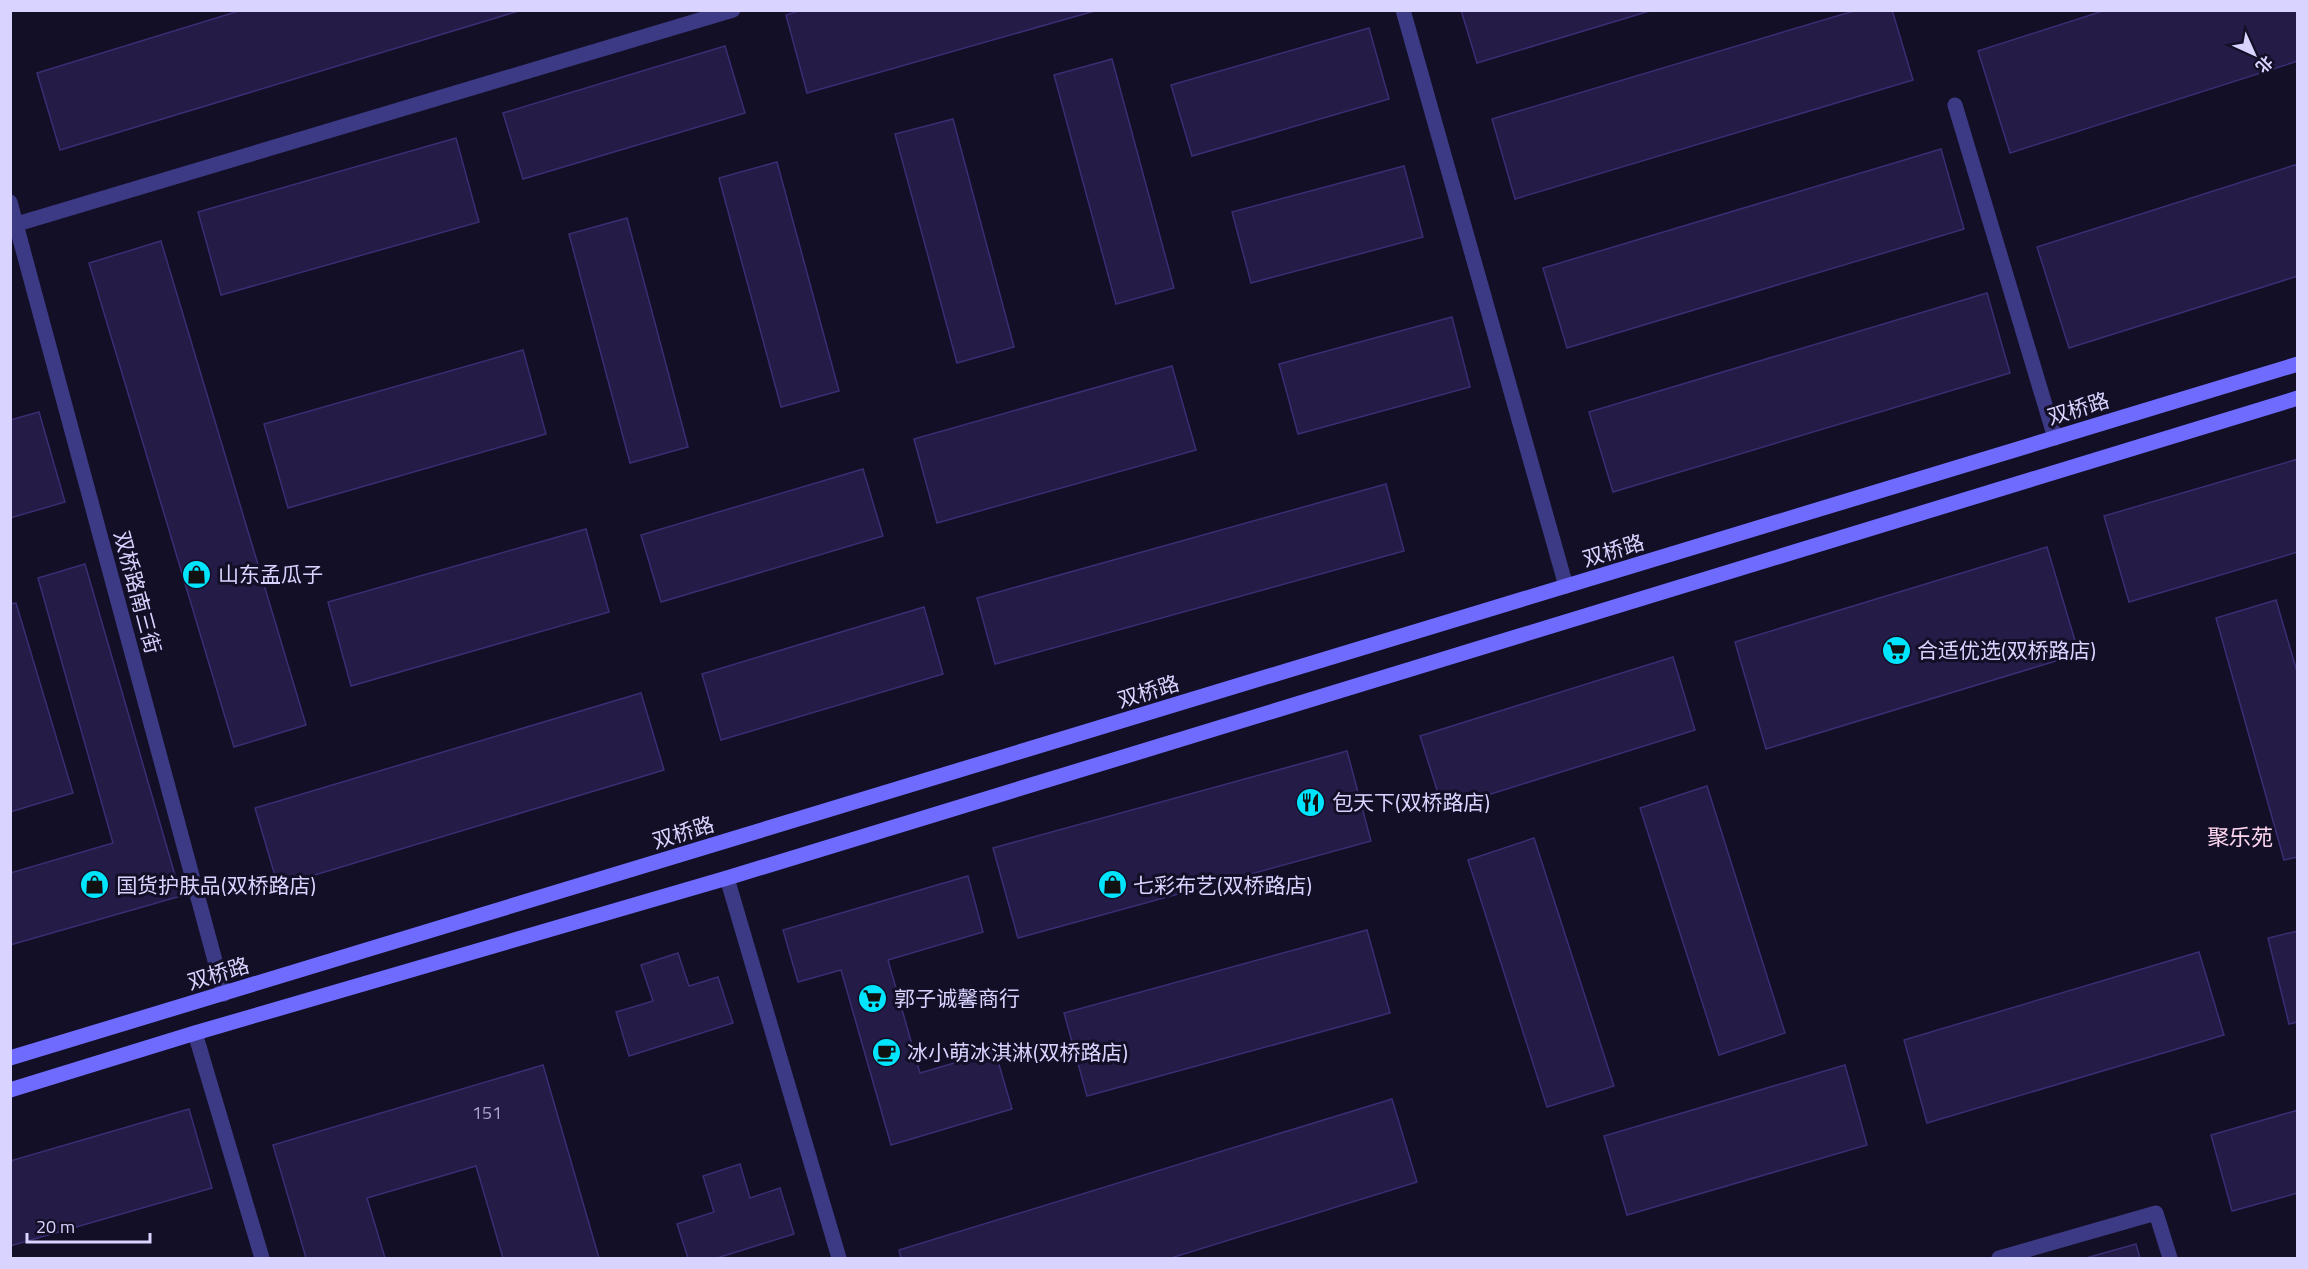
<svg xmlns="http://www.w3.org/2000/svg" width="2308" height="1269" font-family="'Titillium Web','Noto Sans SC',sans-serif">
  <rect width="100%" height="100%" fill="#130f26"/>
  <!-- building -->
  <path fill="#241b47" stroke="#3b2d73" stroke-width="1.5" d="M242 10H522L60 150 37 73Z
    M802 10H1098L807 93 786 15Z
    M1461 10H1653L1477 63Z
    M1857 10H1892L1913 80 1515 199 1492 119Z
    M2106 10H2298V61L2010 153 1978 51Z
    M1369 28 1389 99 1192 156 1171 85Z
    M725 46 745 113 523 179 503 113Z
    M1112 59 1174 288 1116 304 1054 75Z
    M953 119 1014 347 957 363 895 134Z
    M456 138 479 222 221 295 198 212Z
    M1941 149 1964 229 1567 348 1543 268Z
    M777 162 839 391 781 407 719 178Z
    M2298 164V276L2069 348 2037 247Z
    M1404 166 1423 237 1251 283 1232 212Z
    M627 218 688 447 630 463 569 234Z
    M161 241 306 725 234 747 89 263Z
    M1987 293 2010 373 1613 492 1589 412Z
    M1452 317 1470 387 1298 434 1279 364Z
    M523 350 546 434 288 508 264 424Z
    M1172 366 1196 450 937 523 914 439Z
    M39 412 65 502 10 518V420Z
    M2298 459V552L2129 602 2104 516Z
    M863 469 883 536 661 602 641 535Z
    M1386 484 1404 551 995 664 977 598Z
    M586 529 609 612 351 686 328 602Z
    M2047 547 2079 654 1766 749 1735 642Z
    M85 564 181 896 10 945V873L113 843 38 578Z
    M2276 600 2298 675V857L2284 860 2216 618Z
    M16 603 73 793 10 812V604Z
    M924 607 943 674 721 740 702 674Z
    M1673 657 1695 730 1443 809 1420 736Z
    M641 693 664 770 278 886 255 808Z
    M1347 751 1371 841 1018 938 993 848Z
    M1707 786 1785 1033 1719 1055 1640 808Z
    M1534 838 1614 1086 1547 1107 1468 860Z
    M968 876 983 932 888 960 920 1073 995 1051 1012 1109 891 1145 841 970 798 982 783 930Z
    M1367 930 1390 1013 1087 1096 1064 1013Z
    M2298 931V1022L2289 1024 2268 938Z
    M2199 952 2224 1035 1927 1123 1904 1040Z
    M678 953 689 986 718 977 733 1023 629 1056 616 1012 653 1001 641 965Z
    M543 1065 599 1258H503L476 1166 367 1198 385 1258H306L273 1145Z
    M1845 1065 1867 1145 1627 1215 1604 1136Z
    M1392 1099 1417 1182 1171 1258H901L899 1250Z
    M189 1109 212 1188 10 1246V1161Z
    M2298 1110V1193L2232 1211 2211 1135Z
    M740 1164 750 1198 780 1188 794 1234 717 1258H688L677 1224 714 1212 703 1176Z
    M2136 1244 2140 1258H2086Z"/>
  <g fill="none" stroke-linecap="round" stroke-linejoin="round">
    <!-- street -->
    <path stroke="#3d3a85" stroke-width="15" d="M1403 10 1566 586
      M1955 105 2055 438
      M10 202 224 994
      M17 224 733 10
      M727 878 839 1258
      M195 1033 262 1258
      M1999 1258 2156 1213 2170 1258"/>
    <!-- secondary -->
    <path stroke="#6f6bff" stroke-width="15" d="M10 1058 2298 364
      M10 1090 195 1033 727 878 2298 398"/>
  </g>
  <!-- icons -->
  <defs>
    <symbol id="shop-disc" viewBox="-11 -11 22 22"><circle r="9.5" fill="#00e5ff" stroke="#130f26"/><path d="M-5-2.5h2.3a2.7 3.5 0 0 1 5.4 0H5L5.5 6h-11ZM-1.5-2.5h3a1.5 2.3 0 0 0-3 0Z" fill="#111"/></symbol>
    <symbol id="supermarket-disc" viewBox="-11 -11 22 22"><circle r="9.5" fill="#00e5ff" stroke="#130f26"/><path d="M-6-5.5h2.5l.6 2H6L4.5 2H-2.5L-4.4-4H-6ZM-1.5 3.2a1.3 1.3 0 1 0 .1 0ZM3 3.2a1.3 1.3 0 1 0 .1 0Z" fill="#111"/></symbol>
    <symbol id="restaurant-disc" viewBox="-11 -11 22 22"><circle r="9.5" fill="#00e5ff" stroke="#130f26"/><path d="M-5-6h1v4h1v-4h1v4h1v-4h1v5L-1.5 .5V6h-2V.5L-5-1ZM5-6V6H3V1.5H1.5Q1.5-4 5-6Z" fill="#111"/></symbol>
    <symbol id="cafe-disc" viewBox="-11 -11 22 22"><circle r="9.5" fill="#00e5ff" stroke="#130f26"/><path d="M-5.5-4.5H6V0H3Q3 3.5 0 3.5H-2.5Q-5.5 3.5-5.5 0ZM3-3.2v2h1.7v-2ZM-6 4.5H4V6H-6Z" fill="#111"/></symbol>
  </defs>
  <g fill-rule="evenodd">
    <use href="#shop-disc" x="180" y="558" width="33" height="33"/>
    <use href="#supermarket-disc" x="1880" y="634" width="33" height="33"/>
    <use href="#restaurant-disc" x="1294" y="786" width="33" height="33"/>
    <use href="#shop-disc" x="78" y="868" width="33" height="33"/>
    <use href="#shop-disc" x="1096" y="868" width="33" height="33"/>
    <use href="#supermarket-disc" x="856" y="982" width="33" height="33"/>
    <use href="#cafe-disc" x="870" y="1036" width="33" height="33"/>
  </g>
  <g text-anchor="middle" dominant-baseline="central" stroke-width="6" stroke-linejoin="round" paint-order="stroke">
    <!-- number labels -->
    <g font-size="18" fill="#aca6d1">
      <text x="487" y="1112">151</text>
    </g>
    <!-- street labels -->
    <g font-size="21" fill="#d9d4ff" stroke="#130f26">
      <text transform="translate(2078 408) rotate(-17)">双桥路</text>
      <text transform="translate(1613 550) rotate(-17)">双桥路</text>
      <text transform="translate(138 592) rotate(75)">双桥路南三街</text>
      <text transform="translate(1148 691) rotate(-17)">双桥路</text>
      <text transform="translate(683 832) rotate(-17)">双桥路</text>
      <text transform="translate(218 973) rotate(-17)">双桥路</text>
    </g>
    <!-- poi labels -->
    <g font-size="21" fill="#d9d4ff" stroke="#130f26" text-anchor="start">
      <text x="218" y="574">山东孟瓜子</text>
      <text x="1917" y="650">合适优选(双桥路店)</text>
      <text x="1332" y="802">包天下(双桥路店)</text>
      <text x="116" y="885">国货护肤品(双桥路店)</text>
      <text x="1133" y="885">七彩布艺(双桥路店)</text>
      <text x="894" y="998">郭子诚馨商行</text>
      <text x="907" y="1052">冰小萌冰淇淋(双桥路店)</text>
    </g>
    <!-- neighbourhood labels -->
    <g font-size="22" fill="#ffd6f0" stroke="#130f26">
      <text x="2240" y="837">聚乐苑</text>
    </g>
  </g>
  <!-- border -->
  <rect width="2308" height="1269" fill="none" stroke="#d9d4ff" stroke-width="24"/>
  <!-- north arrow -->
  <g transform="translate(2254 54) rotate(135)" stroke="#130f26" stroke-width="4.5" paint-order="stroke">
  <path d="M0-4.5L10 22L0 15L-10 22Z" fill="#d9d4ff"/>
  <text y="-9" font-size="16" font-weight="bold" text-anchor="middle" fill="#d9d4ff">北</text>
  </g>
  <!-- scale -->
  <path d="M27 1233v9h123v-9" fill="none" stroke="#d9d4ff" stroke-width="3"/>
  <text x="36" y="1233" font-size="18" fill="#d9d4ff" stroke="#130f26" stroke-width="4.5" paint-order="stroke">20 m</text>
</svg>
